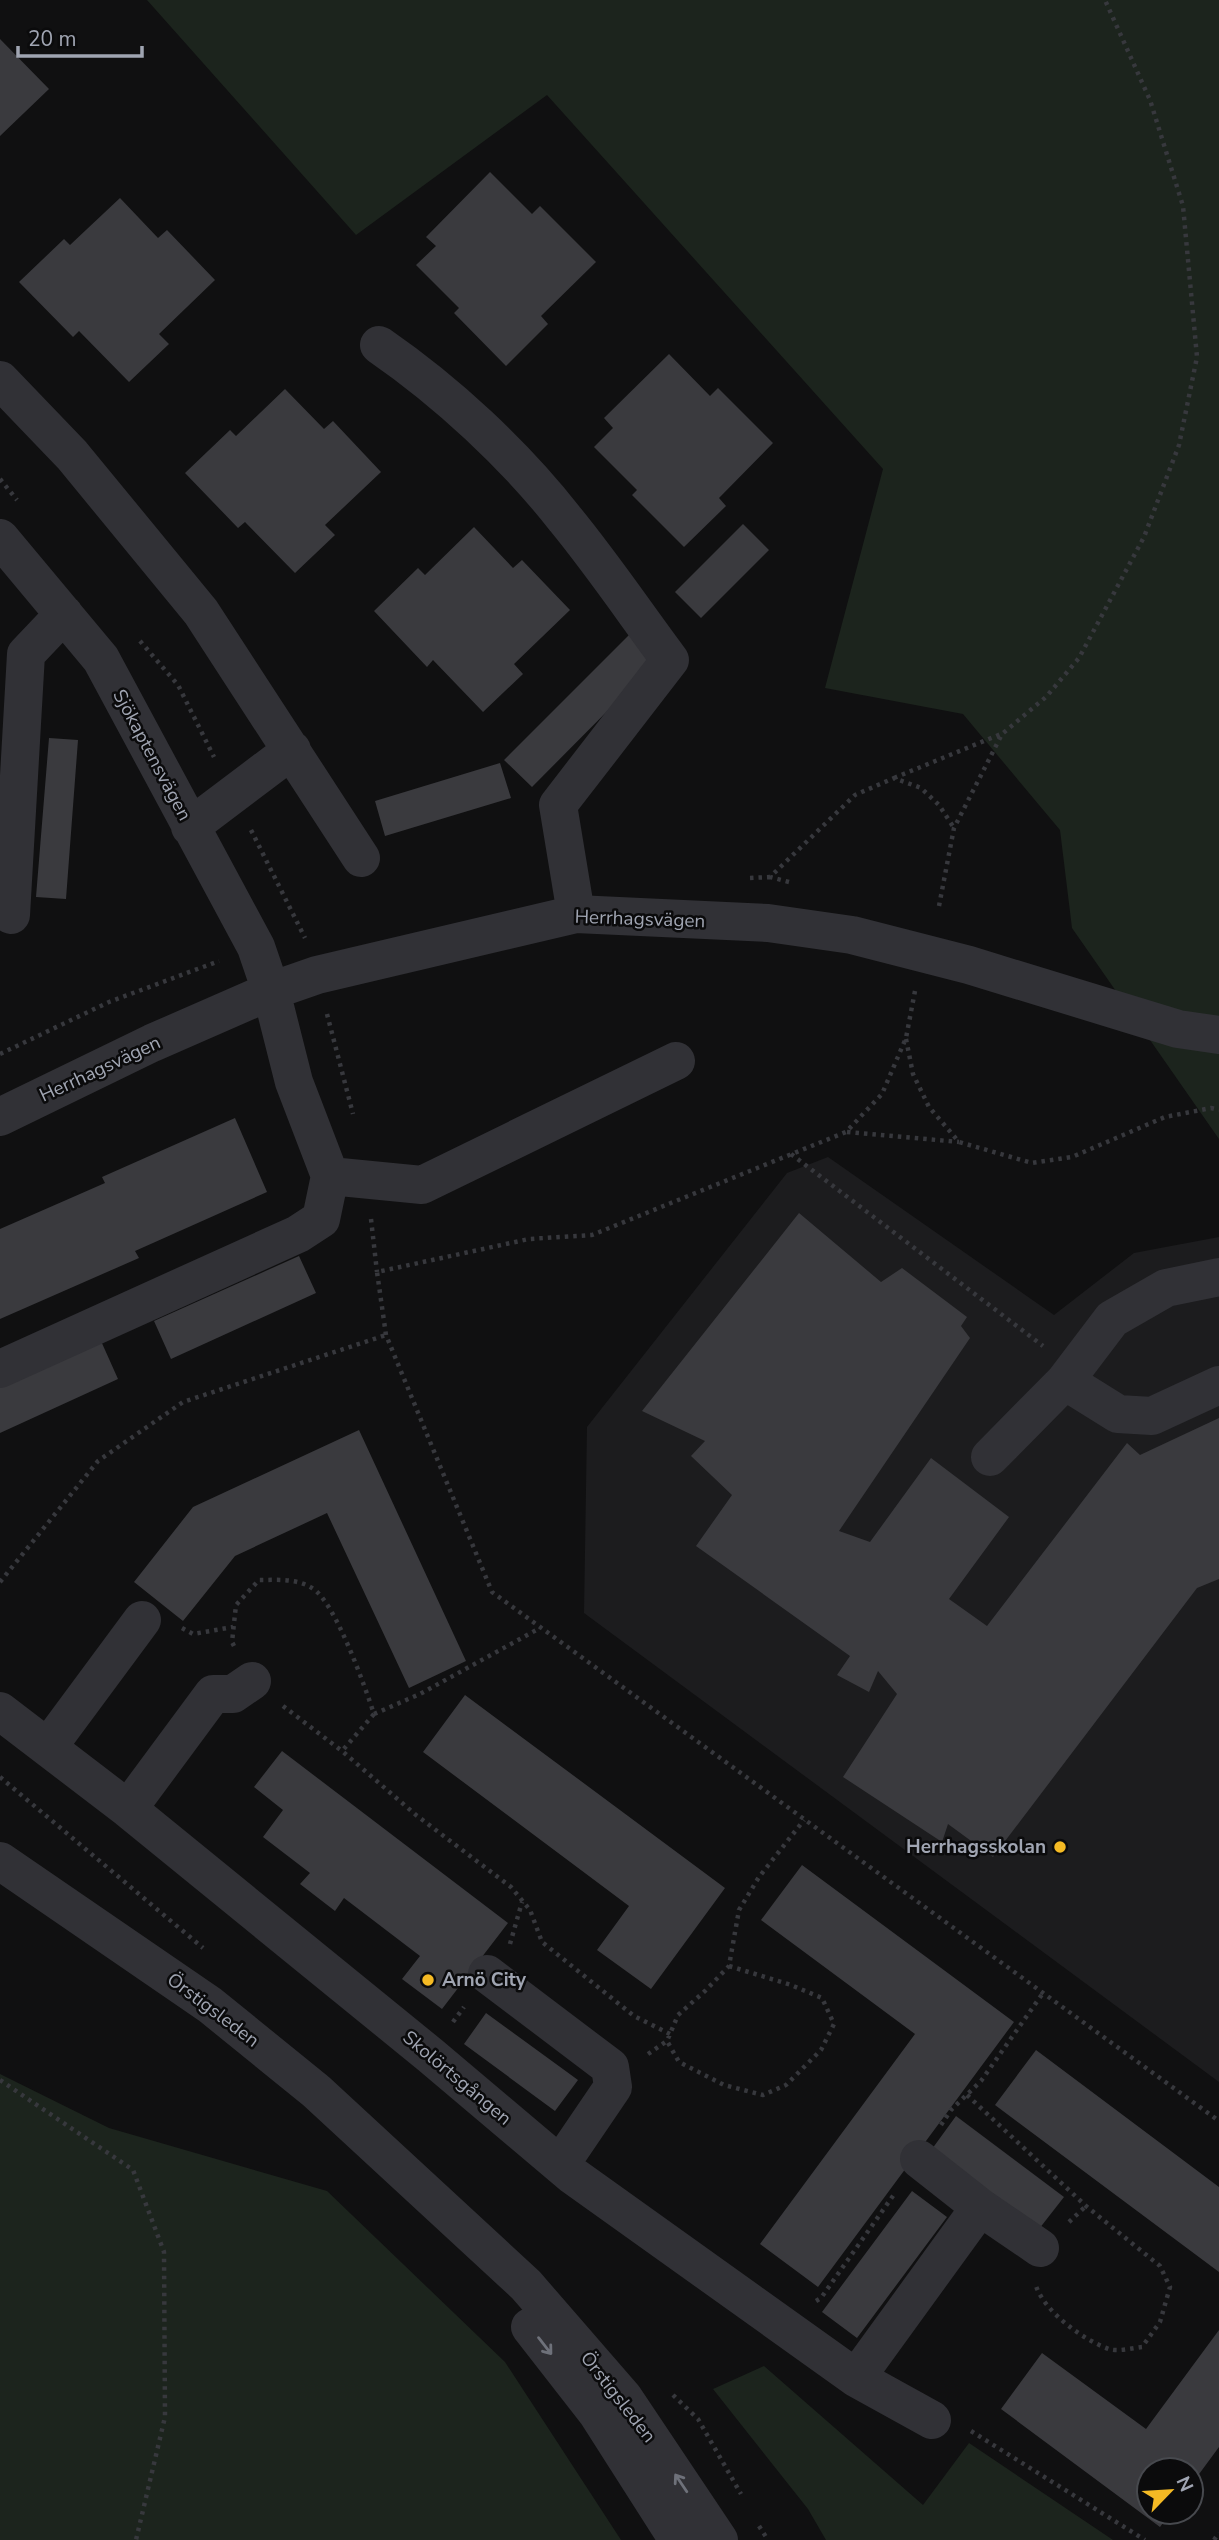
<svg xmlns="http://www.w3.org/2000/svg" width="1219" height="2540" font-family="'Nunito Sans',sans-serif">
  <rect width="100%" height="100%" fill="#101011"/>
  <!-- built -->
  <path fill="#1c1c1e" d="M828 1157 1054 1315 1134 1253 1219 1237V2082L584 1613 587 1427 787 1173Z"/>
  <!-- green -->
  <path fill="#1c241d" d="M147 0H1219V1139L1072 928 1060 830 963 714 825 688 883 469 547 95 356 235Z
    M0 2074 109 2128 327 2191 505 2362 621 2540H0Z
    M764 2366 923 2505 969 2443 1113 2540H826L808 2509 713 2389Z"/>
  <!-- building -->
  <path fill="#3a3a3e" d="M0 39 49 89 0 136Z
    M490 172 532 214 540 206 596 262 541 316 548 324 506 366 454 313 459 308 416 265 436 246 426 237Z
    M120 198 158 238 167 230 215 280 159 334 169 344 129 382 79 331 73 337 19 282 64 239 70 245Z
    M669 354 710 396 718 388 773 443 719 498 726 506 684 547 632 495 637 490 594 447 613 428 604 418Z
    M285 389 324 429 333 421 381 472 325 525 335 535 295 573 245 522 238 528 185 473 230 430 236 436Z
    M743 524 769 550 701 618 675 592Z
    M474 527 513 568 522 560 570 610 514 664 523 674 483 712 433 660 427 667 374 611 418 568 425 575Z
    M629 635 656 662 532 787 504 760Z
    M49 738 78 740 66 899 36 897Z
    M500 763 511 798 385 836 375 801Z
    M235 1118 267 1192 135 1251 139 1258 0 1319V1229L105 1183 102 1177Z
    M799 1213 881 1282 902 1268 967 1317 961 1326 970 1338 839 1531 870 1542 931 1458 1009 1517 949 1599 987 1626 1127 1443 1140 1455 1219 1418V1579L1197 1588 993 1857 948 1824 942 1842 843 1777 897 1694 878 1671 869 1692 837 1675 850 1656 696 1546 732 1495 691 1456 705 1441 642 1411Z
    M299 1256 316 1293 171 1359 154 1321Z
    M101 1341 118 1379 0 1433V1387Z
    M359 1430 466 1661 409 1688 327 1513 235 1556 183 1621 134 1582 193 1507Z
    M465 1695 725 1888 651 1989 597 1950 629 1906 423 1752Z
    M282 1751 508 1923 442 2009 402 1979 420 1956 344 1898 335 1911 300 1884 310 1873 263 1837 283 1810 254 1787Z
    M802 1865 1014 2022 818 2287 760 2244 915 2034 761 1920Z
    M486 2013 578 2080 555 2111 464 2044Z
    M1036 2050 1219 2187V2272L995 2105Z
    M956 2116 1064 2197 1039 2229 932 2149Z
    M912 2191 947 2217 857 2338 822 2312Z
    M1219 2330V2447L1191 2485V2470H1149V2512H1171L1160 2527 1001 2409 1042 2353 1146 2429Z"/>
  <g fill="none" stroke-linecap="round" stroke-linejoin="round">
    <!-- path -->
    <path stroke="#37383d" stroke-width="4.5" stroke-dasharray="3.5 5" stroke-linecap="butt" d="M0 479 17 500
      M140 641 178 685 214 757
      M894 778 1001 734
      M251 830 305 938
      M750 878 770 877
      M789 882 770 877 855 795 894 778 921 788 939 805 954 828
      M939 906 954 828 1002 734 1046 697 1079 658 1144 537 1179 445 1197 357 1183 206 1150 100 1105 0
      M915 991 906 1038 882 1094 846 1132 592 1235 529 1239 377 1272 386 1335 492 1592 1219 2121
      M327 1014 353 1114
      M906 1039 913 1074 929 1107 959 1142 1032 1163 1072 1157 1165 1117 1211 1108 1219 1110
      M0 1054 109 1002 219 961
      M847 1132 959 1142
      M791 1154 1043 1346
      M371 1219 377 1272
      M0 1582 98 1461 183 1402 386 1335
      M182 1628 193 1634 233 1627
      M234 1646 232 1642 236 1605 259 1580C277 1580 296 1578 312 1588 335 1601 365 1687 374 1714L342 1751
      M283 1706 342 1751 416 1815 511 1887 530 1910 542 1942 634 2016 670 2034
      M374 1714 420 1694 540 1628
      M0 1777 203 1948
      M510 1944 522 1902
      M729 1966 791 1985 822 1998 834 2024 821 2050 786 2085 763 2095 724 2085 679 2062 667 2041 678 2015 705 1991 729 1966 739 1910 759 1877 804 1820
      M453 2022 464 2007
      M648 2054 667 2041
      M0 2080 133 2170 164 2252 165 2417 136 2540
      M967 2095 1086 2206 1160 2266 1170 2287 1160 2322 1142 2347C1132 2348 1118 2352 1109 2349 1083 2340 1045 2312 1036 2286
      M941 2125 951 2110 981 2081 1043 1993
      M1069 2222 1086 2206
      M816 2301 821 2298 895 2193
      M673 2395 698 2419 741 2494
      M971 2431 1145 2540
      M759 2526 768 2540
      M1214 2540 1219 2533"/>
    <!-- minor -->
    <path stroke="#313136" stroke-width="38" d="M379 345C447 392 514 454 565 519 602 564 635 613 670 660L558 805 576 914
      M0 380 72 455 201 612 361 858
      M0 538 101 659 256 947 271 991 294 1082 330 1176 422 1185 676 1061
      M190 827 292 750
      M11 915 26 654 64 614
      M0 1117 152 1043 271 991 317 975 576 914 768 923 852 935 969 965 1178 1029 1219 1035
      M1219 1277 1166 1288 1112 1319 1065 1381 1118 1414 1152 1416 1219 1385
      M0 1369 298 1234 321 1219 330 1176
      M990 1457 1065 1381
      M0 1711 128 1809 430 2055 572 2175 856 2378 932 2420
      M48 1747 142 1620
      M128 1809 213 1694H233L252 1681
      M0 1861 210 2005 316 2091 526 2285 624 2398 719 2540
      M487 1974 610 2067 613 2087 560 2165
      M919 2159 980 2207 1040 2248
      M530 2327 597 2413 678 2540
      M856 2378 980 2207"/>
  </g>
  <!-- one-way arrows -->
  <defs><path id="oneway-shaft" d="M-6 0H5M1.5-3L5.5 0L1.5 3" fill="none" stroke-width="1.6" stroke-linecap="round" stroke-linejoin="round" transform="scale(1.75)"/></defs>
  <g stroke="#6e717a">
    <use href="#oneway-shaft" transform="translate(545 2346) rotate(52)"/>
    <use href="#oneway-shaft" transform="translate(681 2483) rotate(-124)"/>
  </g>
  <!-- markers -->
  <g fill="#f5ba24" stroke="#0b0b0c" stroke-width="2.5">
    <circle cx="1060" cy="1847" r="7"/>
    <circle cx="428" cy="1980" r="7"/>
  </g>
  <g text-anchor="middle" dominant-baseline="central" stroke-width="5" stroke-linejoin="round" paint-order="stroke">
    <!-- street labels -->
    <g font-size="19" fill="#a0a5b2" stroke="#0b0b0c">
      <text transform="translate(152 755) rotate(62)">Sjökaptensvägen</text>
      <text transform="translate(640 919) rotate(2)">Herrhagsvägen</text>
      <text transform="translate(100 1069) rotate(-25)">Herrhagsvägen</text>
      <text transform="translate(213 2010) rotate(37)">Örstigsleden</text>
      <text transform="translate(457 2078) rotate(40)">Skolörtsgången</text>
      <text transform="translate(618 2397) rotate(52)">Örstigsleden</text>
    </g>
    <!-- poi labels -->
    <g font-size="19" font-weight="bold" fill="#a0a5b2" stroke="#0b0b0c" text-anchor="end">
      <text x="1046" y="1847">Herrhagsskolan</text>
      <text x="442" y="1980" text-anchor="start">Arnö City</text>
    </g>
  </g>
  <!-- north arrow -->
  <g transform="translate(1170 2491) rotate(65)"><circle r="33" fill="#0b0b0c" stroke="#47494e" stroke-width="2"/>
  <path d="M0-5L12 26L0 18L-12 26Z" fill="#f5ba24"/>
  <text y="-10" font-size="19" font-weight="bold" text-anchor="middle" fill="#a0a5b2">N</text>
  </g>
  <!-- scale -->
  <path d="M18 46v10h124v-10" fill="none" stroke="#a0a5b2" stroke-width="3.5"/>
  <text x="28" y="46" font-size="21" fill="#a0a5b2" stroke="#0b0b0c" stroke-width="5" paint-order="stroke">20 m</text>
</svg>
